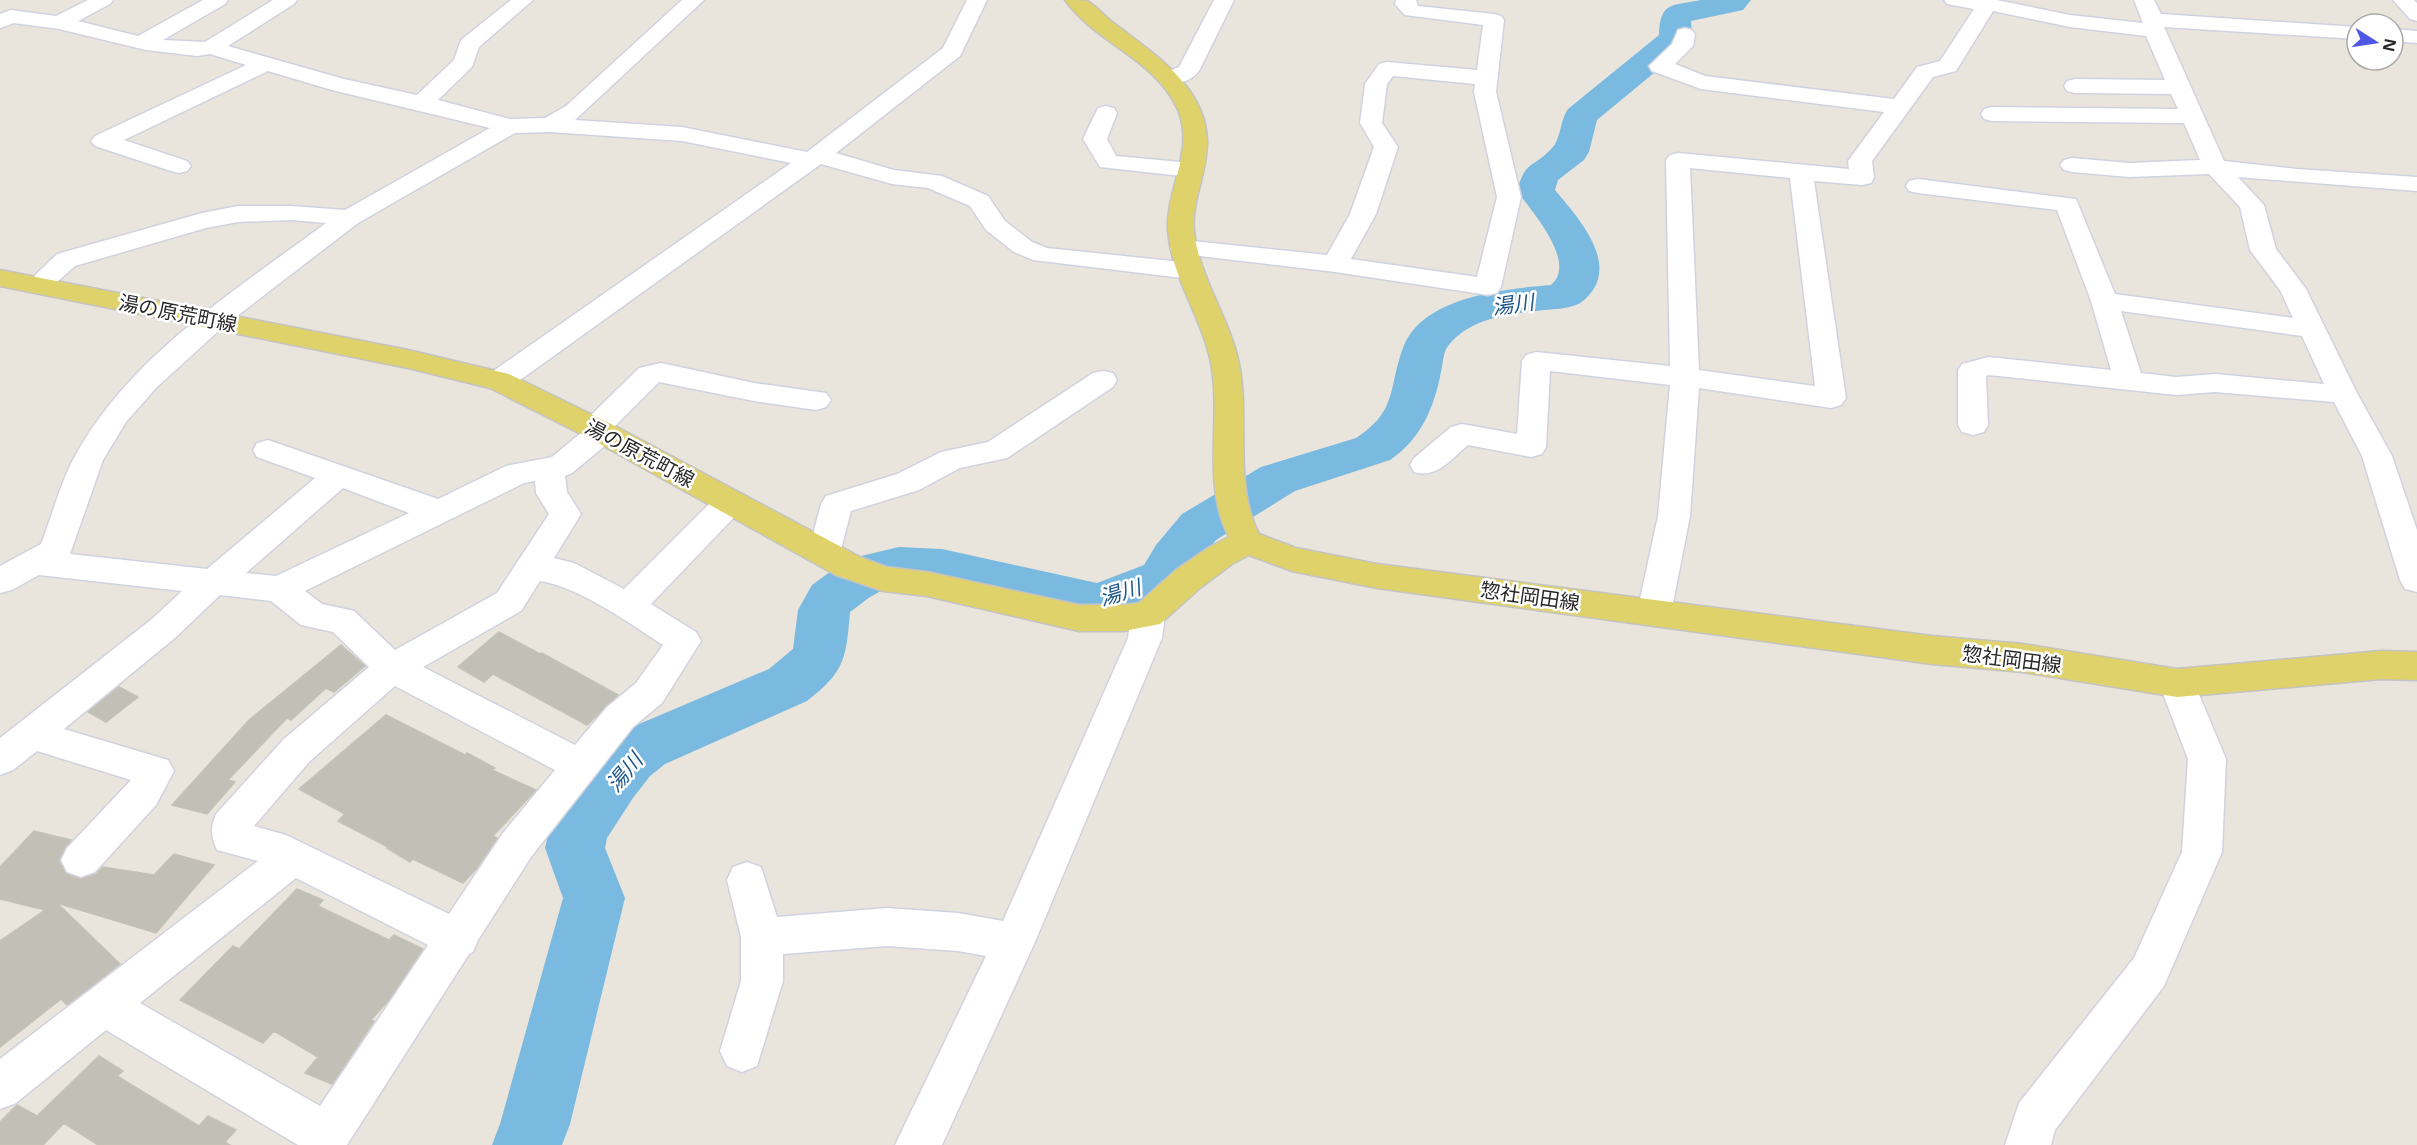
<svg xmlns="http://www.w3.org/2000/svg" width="2417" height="1145" font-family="'Noto Sans','Noto Sans JP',sans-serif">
  <rect width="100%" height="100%" fill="#e9e5dc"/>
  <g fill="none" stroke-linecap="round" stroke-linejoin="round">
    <!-- river -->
    <path fill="#7abae0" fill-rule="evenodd" d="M1701 0H1751L1743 10 1691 21 1692 36 1683 49 1597 120 1589 152 1584 160 1558 180 1555 190C1575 214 1615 257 1593 290 1589 296 1582 303 1576 305 1566 309 1555 309 1544 310 1511 314 1470 317 1448 346 1443 352 1443 364 1441 372 1434 408 1421 439 1390 460L1295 491 1216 540 1192 571 1180 593 1099 623 942 587 899 585 890 586 870 597 850 612C846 657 846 671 807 701L665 764 650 776 633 798 607 838 605 848 625 898 570 1124 562 1145H492L500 1124 563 898 545 848 549 831 558 813 591 764 610 742 625 730 769 669 793 649 798 610 812 585 834 569 861 556 899 547 942 549 1097 583 1144 565 1156 545 1182 514 1261 467 1356 438C1398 411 1388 388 1403 348 1422 296 1505 289 1551 285 1578 262 1531 211 1517 191 1525 160 1534 168 1552 148 1561 139 1560 120 1568 109L1659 35C1660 1 1672 6 1701 0Z"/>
  </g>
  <!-- building -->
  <path fill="#c2bfb7" stroke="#c4c1b6" stroke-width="1.5" d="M499 632 540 654 542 653 618 695 587 725 493 674 484 682 458 667Z
    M341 645 365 666 334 692 326 688 291 720 287 718 228 780 235 782 207 814 172 805 249 720Z
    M119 687 138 697 106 722 88 712Z
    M386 715 465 755 467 753 495 768 492 770 536 790 493 836 497 838 477 868 463 883 413 859 410 862 387 848 388 847 338 821 345 814 299 789Z
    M34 831 71 840 65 847 59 861 66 874 80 879 96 874 103 867 154 875 174 854 214 865 156 933 57 903 120 964 67 1005 61 999 0 1047V941L45 910 0 899V867Z
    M297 889 323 900 318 906 389 940 394 935 423 949 389 1000 371 1020 374 1021 332 1084 305 1073 318 1057 274 1031 263 1043 180 1000 233 946 239 949Z
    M99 1056 123 1071 117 1076 199 1126 208 1116 236 1130 225 1142 230 1145H98L64 1123 43 1145H0V1122L17 1105 37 1116Z"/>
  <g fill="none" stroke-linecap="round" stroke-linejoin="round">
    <defs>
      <path id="minor" d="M88 0H113L110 4 78 21 138 36 203 0H228L225 4 163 40 205 42 273 0H297L294 4 228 46 344 79 417 95 454 60 461 40 511 0H533L479 47 472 67 438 100 510 119 545 118 566 106 682 0H704L575 120 682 127 807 152 943 48 967 0H987L960 56 836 153 894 170 942 176 988 196 1005 221 1032 242 1047 248 1191 263 1200 265 1204 271 1200 277 1191 279 1033 260 1014 252 986 230 970 206 928 188 892 184 821 164 509 388 499 390 489 388 485 381 489 374 791 163 682 141 550 132 515 133 358 223 224 326 156 388 126 422 103 460 70 554 207 569 315 478 257 457 253 450 257 443 268 440 438 499 506 466 552 457 582 432 580 429 584 422 639 368 661 363 754 383 826 393 831 400 826 407 816 410 754 401 659 382 614 427 617 432 613 439 572 473 565 476 567 492 581 514 554 558 574 563 624 589 719 494 730 491 741 494 746 502 741 510 651 604 696 632 701 641 662 703 633 727 531 857 478 940 473 952 469 954 347 1145H298L106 1030 16 1103 0 1109V1059L258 861 217 850C211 836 210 828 216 814L284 739 369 667 333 632 301 625 271 601 220 595 176 637 64 729 168 760 174 771 156 805 95 872 81 877 67 872 61 860 67 848 131 780 37 751 13 770 0 775V738L152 619 182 591 39 575 12 590 0 593V566L41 544C52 516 60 484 74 458 128 357 236 290 326 223L291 220 238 222 206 228 75 266 47 291 38 293 29 291 25 285 57 254 202 213 238 206H291L345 210 490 128 332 90 268 71 124 140 187 161 191 166 187 171 179 173 171 171 95 146 91 141 95 136 246 65 210 54 197 56 146 50 59 29 14 23 0 28V14L11 10 56 16ZM535 481 536 493 549 514 497 593 395 650 354 611 322 604 305 591 524 483ZM343 488 409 513 276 576 246 573ZM540 581C579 587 629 623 663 645L636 683 607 707 575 745 423 667 521 611ZM395 686 555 770 503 833 449 914 286 835 254 826 310 761ZM296 878 428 945 320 1106 140 1003Z
        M1214 0H1234L1199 71C1192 81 1173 87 1161 84L1158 79 1161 74 1179 67Z
        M1396 0H1416L1418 6 1494 14 1501 16 1504 20 1496 92 1521 197 1501 287 1497 293 1488 295 1335 272 1174 253 1170 248 1174 243 1183 240 1327 255 1350 214 1374 147 1360 123 1365 84 1379 64 1387 62 1477 70 1483 25 1405 15 1395 4ZM1393 76 1475 84 1474 92 1497 197 1477 277 1351 259 1376 214 1398 147 1382 123 1387 84Z
        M1944 0H1997L2070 15 2143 23 2134 0H2154L2161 14 2357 27V39L2164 27 2224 161 2297 169 2417 177V191L2238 177 2264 205 2276 249 2306 289 2357 393 2392 456 2417 530V592L2405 589 2400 580 2362 456 2334 402 2215 392 2176 395 1989 375 1986 376 1988 425 1984 432 1973 435 1962 432 1958 425V370L1962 364 1989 357 2111 370 2091 301 2057 210 1918 193 1909 191 1906 186 1909 181 1918 179 2076 199 2115 294 2293 318 2280 290 2250 250 2240 207 2209 174 2129 177 2072 172 2064 170 2060 165 2064 160 2072 158 2129 163 2200 160 2184 123 1992 121 1984 119 1981 114 1984 109 1992 107 2178 109 2171 94 2075 93 2067 91 2064 86 2067 81 2075 79 2165 80 2146 36 2070 27 1993 11 1956 71 1933 77 1872 161 1874 178 1871 183 1862 185 1814 181 1846 398 1841 405 1831 408 1699 388 1690 516 1671 613 1666 622 1654 626 1642 622 1637 613 1658 516 1670 385 1550 371 1546 447 1542 454 1531 457 1468 445C1451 459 1437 479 1414 472L1410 465 1414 458 1451 427 1462 424 1517 434 1522 361 1526 355 1536 352 1670 366 1666 160 1670 155 1678 153 1849 169 1848 161 1884 112 1701 89 1652 71 1649 66 1672 44 1678 30 1685 28 1692 30 1695 34 1693 46 1675 64 1705 76 1894 99 1917 67 1940 61 1974 9 1947 4ZM1690 168 1790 178 1815 386 1699 370ZM2121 311 2302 336 2324 384 2215 374 2176 377 2141 373Z
        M2393 0H2414L2417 3V21L2410 19Z
        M2393 29 2417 31V43L2393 41Z
        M1106 106 1114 108 1117 113 1107 139 1116 156 1191 163 1199 165 1203 170 1199 175 1191 177 1100 167 1083 139 1098 108Z
        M1103 371 1113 373 1117 380 1113 387 1007 458 960 468 919 490 851 511 840 553 836 561 824 565 812 561 808 553 821 504 826 496 897 474 941 452 988 442 1093 373Z
        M1148 602 1160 606 1165 615 1162 638 1035 942 942 1145H895L986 956 958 951 887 946 783 954V981L757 1066 742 1072 727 1066 720 1051 741 981V937L727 880 733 867 747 862 761 867 777 917 887 908 958 913 1003 921 1128 638 1131 615 1136 606Z
        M2177 669 2190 673 2226 759 2222 852 2164 986 2055 1130 2051 1145H2005L2019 1103 2134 958 2182 852 2188 759 2159 683 2164 673Z"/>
      <path id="major" d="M1065 0C1071 0 1082 0 1087 1 1097 6 1106 18 1115 24 1154 54 1206 87 1207 141 1208 172 1191 200 1194 231 1199 278 1230 318 1239 364 1250 417 1233 485 1259 534L1296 548 1377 564 1932 636 2023 644 2177 669 2381 651 2417 652V680L2381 679 2177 697 2023 672 1932 664 1377 588 1292 571 1249 555 1232 564 1200 588 1160 624 1124 631H1079L927 596 883 591 836 575 591 439 490 388 408 368 0 286V270L408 350 509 374 613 425 860 557 886 567 927 572 1079 605H1124L1139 603 1176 570 1208 548 1229 537C1201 484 1222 420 1211 363 1202 317 1171 277 1168 230 1166 188 1195 151 1178 110 1156 59 1095 43 1065 0Z"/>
    </defs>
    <!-- minor casing -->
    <use href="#minor" stroke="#d1d2e0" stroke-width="3"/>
    <!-- major casing -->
    <use href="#major" stroke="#c3c3c3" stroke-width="3"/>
    <!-- minor -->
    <use href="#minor" fill="#fff" fill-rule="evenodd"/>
    <!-- major -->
    <use href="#major" fill="#e0d26a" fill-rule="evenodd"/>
  </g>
  <g text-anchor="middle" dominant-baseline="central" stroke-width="5" stroke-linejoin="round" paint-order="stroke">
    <!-- street labels -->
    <g font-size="20" fill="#282828" stroke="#fff">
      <text transform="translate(178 313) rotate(11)">湯の原荒町線</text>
      <text transform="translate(640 453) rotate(28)">湯の原荒町線</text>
      <text transform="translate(1530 596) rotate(8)">惣社岡田線</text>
      <text transform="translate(2012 659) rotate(7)">惣社岡田線</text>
    </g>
    <!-- water labels -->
    <g font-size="21" font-style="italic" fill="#1c5789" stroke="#fff">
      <text transform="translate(1513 304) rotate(-8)">湯川</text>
      <text transform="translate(1120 592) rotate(-17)">湯川</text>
      <text transform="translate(624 772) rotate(-50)">湯川</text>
    </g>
  </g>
  <!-- north arrow -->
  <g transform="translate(2375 42) rotate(102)"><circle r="28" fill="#ffffff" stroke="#a9a9a9" stroke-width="1.5"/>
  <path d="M0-4.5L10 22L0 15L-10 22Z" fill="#4d58e5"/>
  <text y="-9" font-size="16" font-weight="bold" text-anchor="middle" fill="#282828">N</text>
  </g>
</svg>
